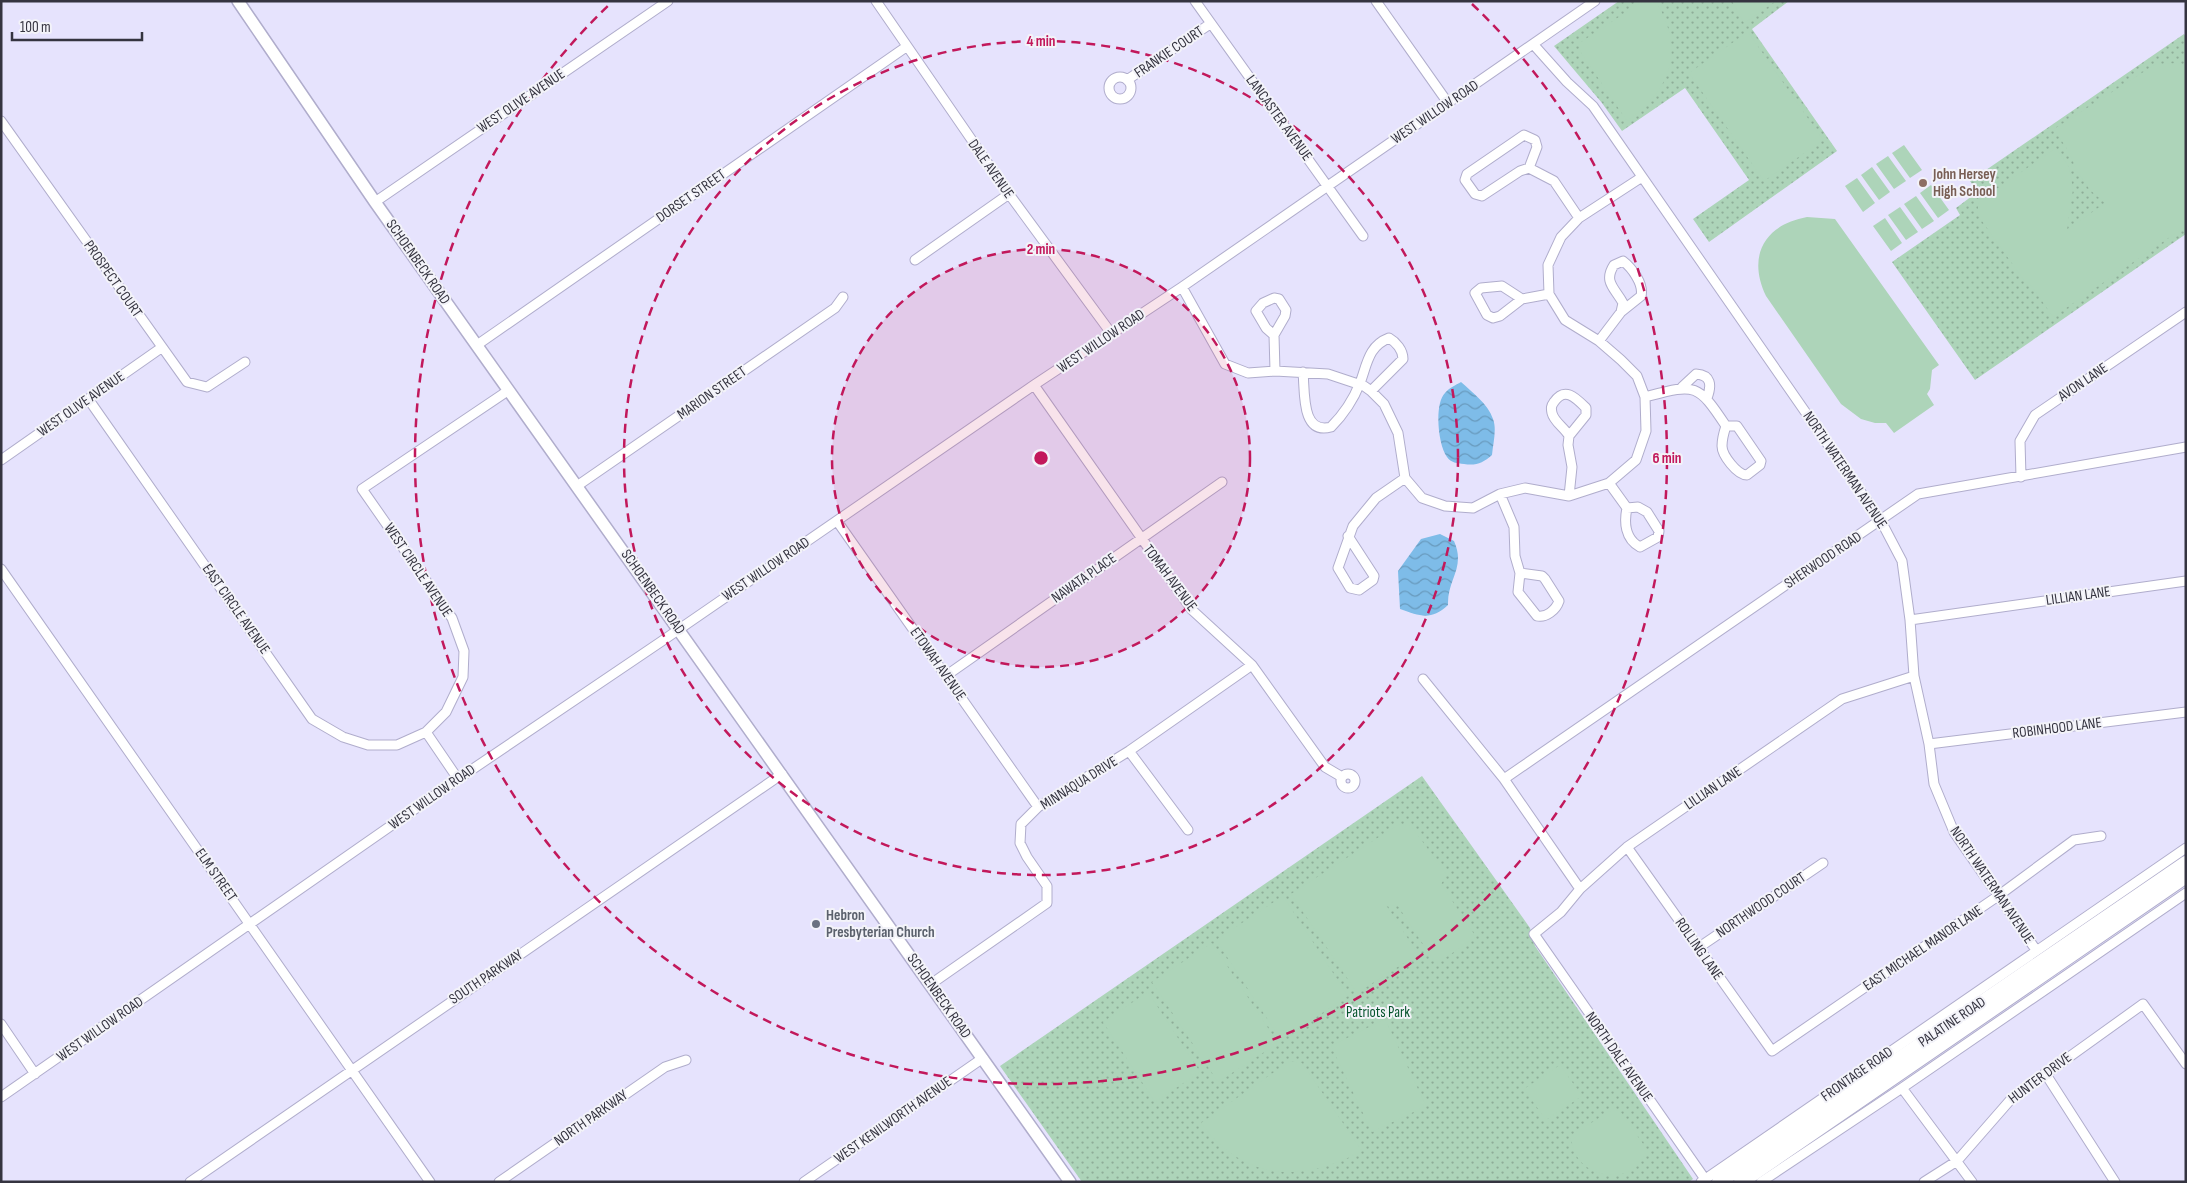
<svg xmlns="http://www.w3.org/2000/svg" width="2187" height="1183" font-family="'Sofia Sans Condensed',sans-serif">
  <defs>
    <pattern id="grass-dots" width="8" height="8" patternUnits="userSpaceOnUse" patternTransform="scale(1.25)"><rect width="8" height="8" fill="#add4b9"/><path d="M2 2h.1M6 6h.1" fill="none" stroke="#8ead98" stroke-width="1.8" stroke-linecap="round"/></pattern>
    <pattern id="water-waves" width="16" height="10" patternUnits="userSpaceOnUse" patternTransform="scale(1.25)"><rect width="16" height="10" fill="#7ebce8"/><path d="M0 5q4-4 8 0t8 0" fill="none" stroke="#689abd"/></pattern>
  </defs>
  <rect width="100%" height="100%" fill="#e6e3fd"/>
  <!-- grass -->
  <path fill="url(#grass-dots)" d="M1619 1H1789L1752 29 1837 151 1709 242 1693 219 1749 180 1685 88 1622 131 1602 103 1554 46Z
    M2184 34 2186 37V234L1975 380 1892 262 1960 215 1956 208 1972 196 1974 187 1970 181Z
    M1422 776 1530 928 1535 946 1693 1179 1689 1182H1082L1000 1066Z"/>
  <!-- garden -->
  <path fill="#add4b9" d="M1643 1H1655L1657 3C1685 52 1671 89 1627 121L1580 51 1581 42Z
    M1732 1H1776L1744 23Z
    M1748 32 1823 140 1764 181 1689 73Z
    M2180 63 2186 66V226L2053 317 2031 285 2028 286 1977 214 1979 201 2056 148 2069 167 2073 189 2067 230 2105 203 2090 190 2077 171 2069 152 2054 129 2156 64Z
    M1904 145 1922 170 1910 178 1892 153Z
    M1888 156 1906 181 1894 189 1876 164Z
    M1872 167 1890 192 1879 200 1861 175Z
    M1857 178 1875 203 1863 212 1845 186Z
    M1931 185 1949 210 1938 218 1920 193Z
    M1916 196 1934 221 1922 229 1904 204Z
    M1900 207 1918 232 1906 240 1888 215Z
    M1807 217 1835 219 1939 365 1932 370 1930 389 1927 394 1934 405 1894 433 1886 423H1875L1861 419 1841 404 1766 296C1747 256 1764 225 1807 217Z
    M1885 218 1902 243 1891 251 1873 226Z
    M1399 824 1411 826 1447 875 1441 884 1476 937 1436 964 1398 906 1386 905 1418 954 1357 993 1291 894Z
    M1283 896 1348 996 1281 1040 1216 940Z
    M1212 943 1278 1043 1218 1082 1152 982Z
    M1148 992 1200 1072 1155 1102 1103 1022Z
    M1385 1019 1426 1106 1372 1132 1331 1046Z
    M1290 1061 1302 1063 1362 1151C1302 1183 1245 1182 1201 1123Z
    M1560 1065 1582 1096 1546 1120 1524 1089Z
    M1612 1110 1620 1111 1648 1151C1644 1156 1640 1163 1636 1167 1618 1182 1587 1175 1576 1155 1573 1150 1572 1142 1570 1136Z"/>
  <!-- water -->
  <path fill="url(#water-waves)" d="M1461 382C1472 392 1488 404 1493 419 1497 429 1493 444 1492 455 1483 463 1476 466 1464 464 1457 463 1451 463 1447 457 1438 445 1434 404 1445 393 1449 388 1456 385 1461 382Z
    M1440 534 1454 541C1466 568 1447 579 1448 605 1431 621 1420 616 1400 609L1398 571 1421 539Z"/>
  <g fill="none" stroke-linecap="round" stroke-linejoin="round">
    <defs>
      <path id="minor" d="M876 1 1009 194 1111 333
        M1195 1 1363 236
        M1376 1 1448 103
        M1533 44 1567 82 1593 106 1881 521 1902 561 1910 620 1914 676 1929 744 1934 784 1954 832 2036 950
        M1109 88a11 11 0 1 1 22 0a11 11 0 1 1-22 0Z
        M1127 80 1210 24
        M1 121 187 382 207 387 245 362
        M1529 168 1537 147 1535 140 1524 135 1467 174 1465 180 1475 194 1482 196 1520 171 1529 168 1554 181 1579 218
        M375 202 668 1
        M915 260 1009 194
        M1182 287 1225 364 1248 373 1275 371 1328 374 1364 386 1371 391 1384 404 1398 433 1405 478 1422 498 1445 506 1473 508 1500 494 1525 488 1569 496 1609 483 1636 460 1646 431 1645 397 1637 376 1621 360 1599 341 1565 320 1549 294 1548 265 1561 237 1579 218 1642 177
        M1522 299 1502 286 1481 288 1475 293 1487 315 1493 318 1500 316 1522 299 1549 294
        M1274 335 1266 328 1256 311 1263 303 1274 298 1279 299 1286 310 1285 316 1274 335 1275 371
        M1599 341 1621 312 1641 296C1644 284 1632 268 1623 261L1614 265C1603 282 1615 288 1623 303L1621 312
        M477 345 906 47
        M1303 372C1305 392 1301 435 1331 427 1343 415 1354 398 1360 383 1367 365 1368 346 1389 338 1396 342 1403 350 1403 359L1371 391
        M1034 385 1192 610 1252 665 1325 767 1342 777
        M1682 387 1696 374C1711 375 1712 385 1707 398
        M1645 397C1695 384 1697 382 1726 426 1724 432 1722 439 1722 446 1722 455 1737 475 1747 475L1760 465 1761 461 1737 426H1726
        M89 400 312 719 343 737 368 745H397L426 732 446 712 463 677 464 651 452 618 362 489 509 390
        M1 460 161 348
        M2021 477 2020 441 2035 415 2186 312
        M1609 483 1627 508
        M577 486 835 308 843 297
        M1500 494 1514 527 1515 556 1520 573 1518 592 1537 616C1546 618 1556 610 1559 601L1545 579 1542 576 1520 573
        M1569 496 1572 467 1568 445 1569 436 1586 415V408C1576 398 1565 386 1554 402 1551 406 1551 408 1552 413 1554 422 1565 428 1569 436
        M1638 507 1647 512 1659 531 1658 537 1640 547C1625 539 1624 522 1627 508Z
        M837 521 1038 807
        M1348 536 1374 576 1373 580 1359 590 1350 588 1338 568 1353 526 1376 498 1405 478
        M1 569 430 1182
        M1910 620 2186 581
        M947 675 1222 482
        M1423 679 1504 779 1580 889
        M426 732 458 779
        M1929 744 2186 712
        M1129 751 1188 830
        M1341 781a7 7 0 1 1 14 0a7 7 0 1 1-14 0Z
        M1504 779 1918 494 2186 447
        M1627 847 1772 1051 1998 896 2074 840 2101 836
        M1698 948 1823 863
        M931 984 1047 903V886L1027 857 1020 843 1021 824 1038 807 1129 751 1252 665
        M1 1024 35 1074
        M2045 1073 2115 1182
        M1902 1088 1972 1182
        M1 1097 458 779 662 641 1034 385 1182 287 1595 1
        M1705 1179 1534 934 1561 912 1580 889 1627 847 1842 699 1914 676
        M190 1182 782 774
        M499 1182 665 1067 686 1060
        M804 1182 983 1058
        M1701 1182 2186 848
        M1761 1182 1902 1088 2186 893
        M1924 1182 1957 1161 2012 1098 2143 1004 2186 1064"/>
      <path id="major" d="M238 1 375 202 1070 1182"/>
      <path id="highway" d="M1719 1182 2186 863
        M1741 1182 2186 876"/>
    </defs>
    <!-- minor casing -->
    <use href="#minor" stroke="#b0adcc" stroke-width="11"/>
    <!-- major casing -->
    <use href="#major" stroke="#b0adcc" stroke-width="14"/>
    <!-- highway casing -->
    <use href="#highway" stroke="#b0adcc" stroke-width="16"/>
    <!-- minor -->
    <use href="#minor" stroke="#fff" stroke-width="9"/>
    <!-- major -->
    <use href="#major" stroke="#fff" stroke-width="11"/>
    <!-- highway -->
    <use href="#highway" stroke="#fff" stroke-width="14"/>
  </g>
  <!-- distance rings -->
  <circle cx="1041" cy="458" r="209" fill="#c2185b" fill-opacity=".12"/>
  <g fill="none" stroke="#c2185b" stroke-width="2.5" stroke-dasharray="9 6">
    <circle cx="1041" cy="458" r="209"/>
    <circle cx="1041" cy="458" r="417"/>
    <path d="M1472 4A626 626 0 1 1 610 4"/>
  </g>
  <!-- markers -->
  <circle fill="#8d6e63" stroke="#f3f3f9" stroke-width="2" cx="1923" cy="183" r="5"/>
  <circle fill="#6b7280" stroke="#f3f3f9" stroke-width="2" cx="816" cy="924" r="5"/>
  <g text-anchor="middle" dominant-baseline="central" stroke-width="4" stroke-linejoin="round" paint-order="stroke">
    <!-- street labels -->
    <g font-size="15" fill="#353440" stroke="#f3f3f9">
      <text transform="translate(1169 52) rotate(-34)">FRANKIE COURT</text>
      <text transform="translate(521 101) rotate(-34)">WEST OLIVE AVENUE</text>
      <text transform="translate(1435 112) rotate(-34)">WEST WILLOW ROAD</text>
      <text transform="translate(1279 118) rotate(54)">LANCASTER AVENUE</text>
      <text transform="translate(991 169) rotate(55)">DALE AVENUE</text>
      <text transform="translate(691 196) rotate(-35)">DORSET STREET</text>
      <text transform="translate(418 262) rotate(55)">SCHOENBECK ROAD</text>
      <text transform="translate(113 279) rotate(55)">PROSPECT COURT</text>
      <text transform="translate(1101 341) rotate(-34)">WEST WILLOW ROAD</text>
      <text transform="translate(2083 382) rotate(-34)">AVON LANE</text>
      <text transform="translate(712 393) rotate(-35)">MARION STREET</text>
      <text transform="translate(81 404) rotate(-35)">WEST OLIVE AVENUE</text>
      <text transform="translate(1845 470) rotate(56)">NORTH WATERMAN AVENUE</text>
      <text transform="translate(1823 560) rotate(-34)">SHERWOOD ROAD</text>
      <text transform="translate(766 569) rotate(-34)">WEST WILLOW ROAD</text>
      <text transform="translate(418 570) rotate(56)">WEST CIRCLE AVENUE</text>
      <text transform="translate(1084 578) rotate(-35)">NAWATA PLACE</text>
      <text transform="translate(1170 578) rotate(53)">TOMAH AVENUE</text>
      <text transform="translate(653 592) rotate(55)">SCHOENBECK ROAD</text>
      <text transform="translate(2078 596) rotate(-8)">LILLIAN LANE</text>
      <text transform="translate(236 609) rotate(55)">EAST CIRCLE AVENUE</text>
      <text transform="translate(938 664) rotate(55)">ETOWAH AVENUE</text>
      <text transform="translate(2057 728) rotate(-7)">ROBINHOOD LANE</text>
      <text transform="translate(1079 783) rotate(-32)">MINNAQUA DRIVE</text>
      <text transform="translate(1713 788) rotate(-34)">LILLIAN LANE</text>
      <text transform="translate(432 797) rotate(-35)">WEST WILLOW ROAD</text>
      <text transform="translate(216 875) rotate(55)">ELM STREET</text>
      <text transform="translate(1992 885) rotate(56)">NORTH WATERMAN AVENUE</text>
      <text transform="translate(1761 905) rotate(-34)">NORTHWOOD COURT</text>
      <text transform="translate(1923 948) rotate(-34)">EAST MICHAEL MANOR LANE</text>
      <text transform="translate(1699 949) rotate(55)">ROLLING LANE</text>
      <text transform="translate(486 977) rotate(-34)">SOUTH PARKWAY</text>
      <text transform="translate(939 996) rotate(55)">SCHOENBECK ROAD</text>
      <text transform="translate(1952 1022) rotate(-34)">PALATINE ROAD</text>
      <text transform="translate(100 1029) rotate(-35)">WEST WILLOW ROAD</text>
      <text transform="translate(1619 1057) rotate(55)">NORTH DALE AVENUE</text>
      <text transform="translate(1857 1074) rotate(-35)">FRONTAGE ROAD</text>
      <text transform="translate(2040 1078) rotate(-37)">HUNTER DRIVE</text>
      <text transform="translate(591 1118) rotate(-35)">NORTH PARKWAY</text>
      <text transform="translate(893 1120) rotate(-35)">WEST KENILWORTH AVENUE</text>
    </g>
    <!-- education labels -->
    <g font-size="15" font-weight="bold" fill="#785e54" stroke="#f3f3f9" text-anchor="start">
      <text x="1933" y="174">John Hersey<tspan x="1933" dy="17">High School</tspan></text>
    </g>
    <!-- worship labels -->
    <g font-size="15" font-weight="bold" fill="#5b616d" stroke="#f3f3f9" text-anchor="start">
      <text x="826" y="915">Hebron<tspan x="826" dy="17">Presbyterian Church</tspan></text>
    </g>
    <!-- park labels -->
    <g font-size="15" fill="#06542d" stroke="#f3f3f9">
      <text x="1378" y="1012">Patriots Park</text>
    </g>
  </g>
  <circle cx="1041" cy="458" r="8" fill="#c2185b" stroke="#f3f3f9" stroke-width="2.5"/>
  <g font-size="15" text-anchor="middle" font-weight="bold" fill="#c2185b" stroke="#f3f3f9" stroke-width="4" stroke-linejoin="round" paint-order="stroke">
    <text x="1041" y="46">4 min</text>
    <text x="1041" y="254">2 min</text>
    <text x="1667" y="463">6 min</text>
  </g>
  <!-- border -->
  <rect width="2187" height="1183" fill="none" stroke="#353440" stroke-width="5"/>
  <!-- scale -->
  <path d="M12 32v8h130v-8" fill="none" stroke="#353440" stroke-width="2.5"/>
  <text x="20" y="32" font-size="15" fill="#353440" stroke="#f3f3f9" stroke-width="4" paint-order="stroke">100 m</text>
</svg>
